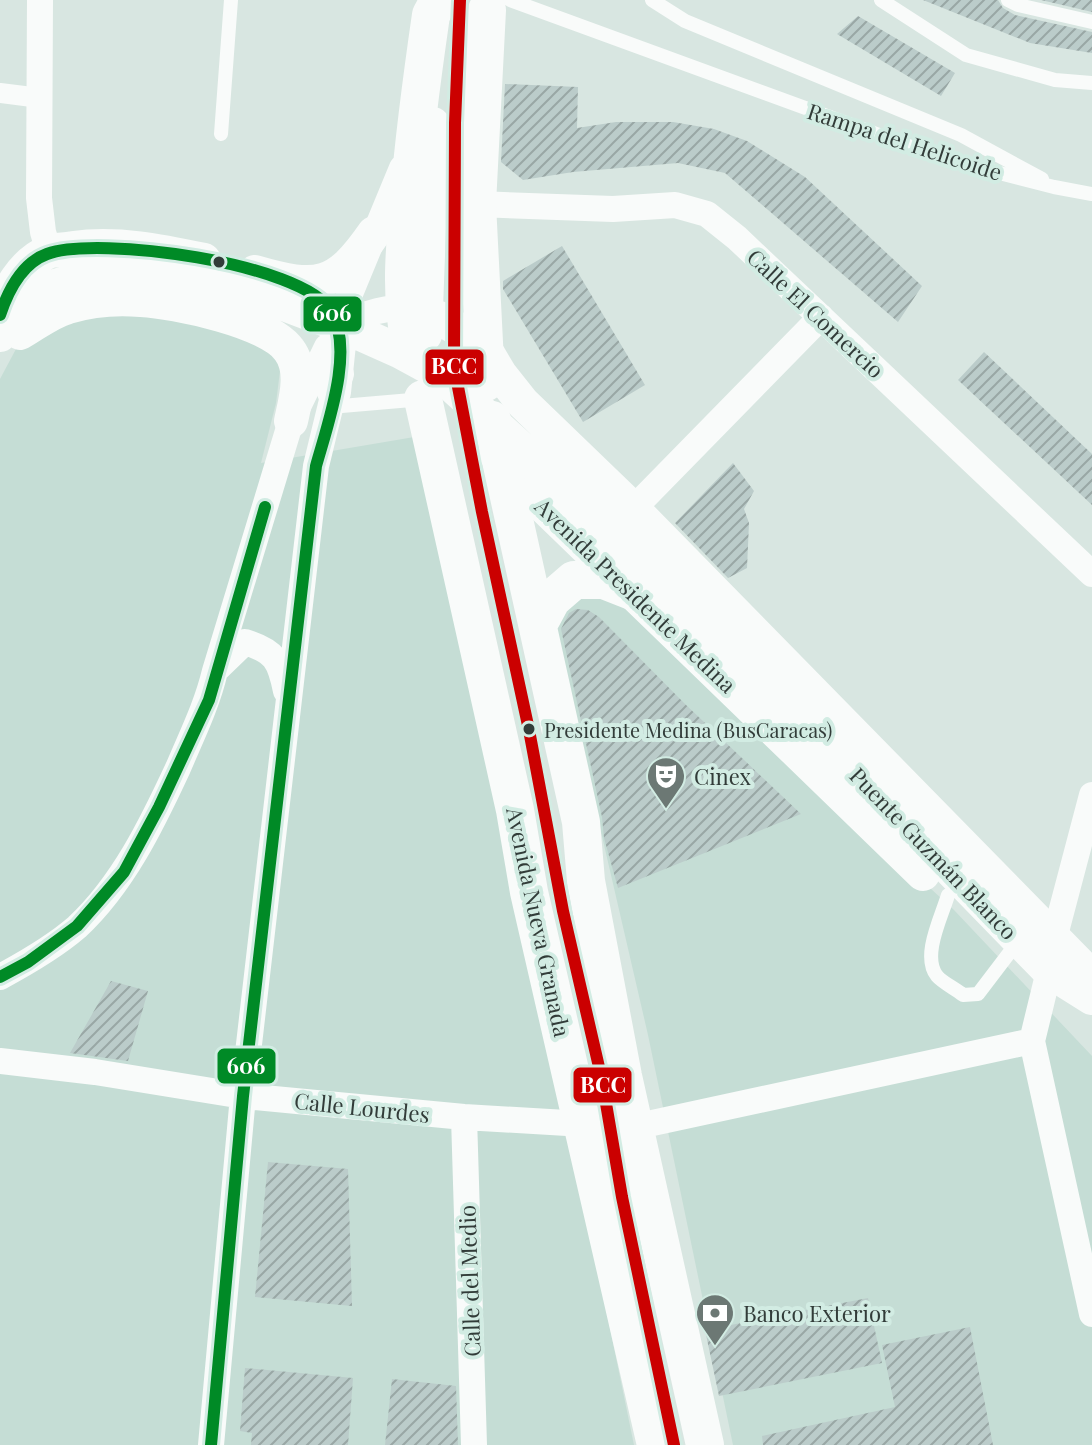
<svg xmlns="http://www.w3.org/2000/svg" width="1092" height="1445" font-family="'Playfair Display',serif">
  <defs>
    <pattern id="building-hatch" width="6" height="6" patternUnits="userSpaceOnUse" patternTransform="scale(2)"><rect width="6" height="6" fill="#bbccca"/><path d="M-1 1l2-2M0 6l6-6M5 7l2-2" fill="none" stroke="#99a7a5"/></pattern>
  </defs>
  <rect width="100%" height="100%" fill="#d8e6e1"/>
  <!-- built -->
  <path fill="#c5ddd5" d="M86 305 222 317 277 356 280 371 276 403 261 463 426 435 634 1445H0V379L16 349Z
    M567 590 617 601 954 910 1092 1056V1445H733L648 1035 552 620Z"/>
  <!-- building -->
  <path fill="url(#building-hatch)" d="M923 0H998L1003 8 1015 15 1092 32V53L1030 43Z
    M1041 0H1092V12Z
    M858 16 955 73 941 96 837 34Z
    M505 84 578 87 577 128 616 122H673L714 129 747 141 805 177 922 286 898 322 725 173 678 163 573 172 523 180 501 162Z
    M562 246 645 385 583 422 503 289V281Z
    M984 352 1092 454V505L958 380Z
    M733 463 754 491 744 509 749 523 747 568 728 578 675 523Z
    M576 609 588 610 599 617 685 704 801 814 618 888 604 838 602 817 561 629 569 613Z
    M111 981 148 991 128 1061 70 1053Z
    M268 1162 348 1169 352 1306 255 1297Z
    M868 1298 882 1363 719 1396 705 1330Z
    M970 1327 993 1445H763L762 1436 895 1407 882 1345Z
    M245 1368 353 1378 348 1445H251L252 1433 240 1431Z
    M392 1379 456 1386 458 1445H385Z"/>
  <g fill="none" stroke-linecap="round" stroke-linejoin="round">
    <!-- service -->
    <path stroke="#f9fbfa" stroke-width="14" d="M510 0 945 159 1054 187 1092 194
      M652 0 685 21 961 135 1042 179
      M881 0 966 55 1055 80 1092 83
      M1008 0 1018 5 1092 22
      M221 134 231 0
      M457 383 454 366 455 123 460 0
      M461 403 529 730 563 911 602 1080 622 1197 664 1398
      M330 407 423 399
      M948 895C942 916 921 956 937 976 943 983 956 989 963 995L978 994 1013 948"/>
    <!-- pedestrian -->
    <path stroke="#f9fbfa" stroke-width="20" d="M0 93 40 98"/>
    <!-- minor -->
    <path stroke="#f9fbfa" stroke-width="26" d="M40 0 39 198 43 232 49 252
      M477 204 613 209 675 205 707 214 737 238 1092 574
      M347 301 402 168
      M336 328C359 316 378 308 403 308
      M633 509 821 317
      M217 669 245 642C275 651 280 661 286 691
      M1092 795 1054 939 1049 971 1032 1041 1092 1314
      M0 977C26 963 54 947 77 927 123 884 152 824 178 768 192 735 207 705 215 671L291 421 327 347
      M0 1061 95 1072 243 1096 464 1117 634 1127 1032 1041
      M464 1117 474 1445
      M211 1445 243 1096 316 466 334 392 341 374"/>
    <!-- tertiary -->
    <path stroke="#f9fbfa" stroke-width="34" d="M255 272C317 290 336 288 374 233
      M403 308 439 318 472 337 484 347 500 374 523 403 633 509 1092 977
      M0 315C7 291 23 262 48 252 56 249 65 250 73 248 118 242 161 251 204 260
      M20 333C36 324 50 312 68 307 91 300 117 298 141 300 175 302 269 321 289 350 304 370 296 398 291 421
      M0 335 34 298 52 287 101 272 127 271 184 279 271 299 345 327 401 352 436 371 534 460 802 717 1049 971 1092 998
      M425 335 433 124
      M334 392 339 344
      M496 454 533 496 923 874"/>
    <!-- secondary -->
    <path stroke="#f9fbfa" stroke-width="38" d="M411 351C400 295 404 254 409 198 414 137 422 77 431 15L439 0
      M486 382 477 204 487 10
      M423 399 515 810 529 892 656 1445
      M492 420 581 822 586 881 623 1076 705 1445
      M538 625 552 599 574 580H604L632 591"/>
    <defs>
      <path id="bus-1" d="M460 0 455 123 454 366 482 512 529 730 563 911 602 1080 622 1197 674 1445"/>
      <path id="bus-2" d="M0 315C8 291 22 263 47 254 98 235 302 263 331 311 355 350 327 426 316 466L243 1096 211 1445
        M0 977 28 962 77 926 124 872 159 807 209 700 265 507"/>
    </defs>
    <!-- bus-1 casing -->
    <use href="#bus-1" stroke="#d2ece3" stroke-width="18"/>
    <!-- bus-2 casing -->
    <use href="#bus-2" stroke="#d2ece3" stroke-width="18"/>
    <!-- bus-1 -->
    <use href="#bus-1" stroke="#cb0000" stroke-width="12"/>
    <!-- bus-2 -->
    <use href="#bus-2" stroke="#008a26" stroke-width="12"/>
  </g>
  <!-- icons -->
  <defs>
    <symbol id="theatre-pin" viewBox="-11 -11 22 30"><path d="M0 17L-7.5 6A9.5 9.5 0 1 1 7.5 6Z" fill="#6c7874" stroke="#d2ece3"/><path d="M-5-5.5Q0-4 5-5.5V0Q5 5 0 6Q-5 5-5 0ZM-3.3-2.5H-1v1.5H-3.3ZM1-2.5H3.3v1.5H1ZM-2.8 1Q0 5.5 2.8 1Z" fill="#fff"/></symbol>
    <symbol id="bank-pin" viewBox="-11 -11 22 30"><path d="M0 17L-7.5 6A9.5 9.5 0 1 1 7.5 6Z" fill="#6c7874" stroke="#d2ece3"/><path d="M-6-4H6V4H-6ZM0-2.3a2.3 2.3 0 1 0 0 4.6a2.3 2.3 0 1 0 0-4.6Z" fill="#fff"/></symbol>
  </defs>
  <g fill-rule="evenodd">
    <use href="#theatre-pin" x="644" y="754" width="44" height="60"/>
    <use href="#bank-pin" x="693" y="1291" width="44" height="60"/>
  </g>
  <!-- markers -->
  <g fill="#323c39" stroke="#d2ece3" stroke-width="3">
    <circle cx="219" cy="262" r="7"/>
    <circle cx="529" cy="729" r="7"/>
  </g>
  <g text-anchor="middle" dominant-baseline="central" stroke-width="8" stroke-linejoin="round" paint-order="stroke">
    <!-- bus labels -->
    <g font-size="20" fill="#323c39" stroke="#d2ece3" text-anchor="start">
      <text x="544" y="729">Presidente Medina (BusCaracas)</text>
    </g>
    <!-- street labels -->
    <g font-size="22" fill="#323c39" stroke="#d2ece3">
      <text transform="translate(905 141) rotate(18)">Rampa del Helicoide</text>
      <text transform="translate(816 313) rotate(43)">Calle El Comercio</text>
      <text transform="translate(636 595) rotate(44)">Avenida Presidente Medina</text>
      <text transform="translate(934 853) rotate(46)">Puente Guzmán Blanco</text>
      <text transform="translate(539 922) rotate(78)">Avenida Nueva Granada</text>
      <text transform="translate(362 1107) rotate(6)">Calle Lourdes</text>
      <text transform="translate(469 1281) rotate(-92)">Calle del Medio</text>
    </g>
    <!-- poi labels -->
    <g font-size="22" fill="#323c39" stroke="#d2ece3" text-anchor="start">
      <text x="694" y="776">Cinex</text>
      <text x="743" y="1313">Banco Exterior</text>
    </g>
  </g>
  <g stroke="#d2ece3" stroke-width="3">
    <rect x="302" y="295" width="61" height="38" rx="8" fill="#008a26"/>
    <rect x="424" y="348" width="61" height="38" rx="8" fill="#cb0000"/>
    <rect x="216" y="1047" width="61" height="38" rx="8" fill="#008a26"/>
    <rect x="572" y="1066" width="61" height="38" rx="8" fill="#cb0000"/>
  </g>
  <g font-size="22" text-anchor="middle" font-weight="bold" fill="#fff">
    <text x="332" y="321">606</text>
    <text x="454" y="374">BCC</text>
    <text x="246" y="1074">606</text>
    <text x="603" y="1093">BCC</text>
  </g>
</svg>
